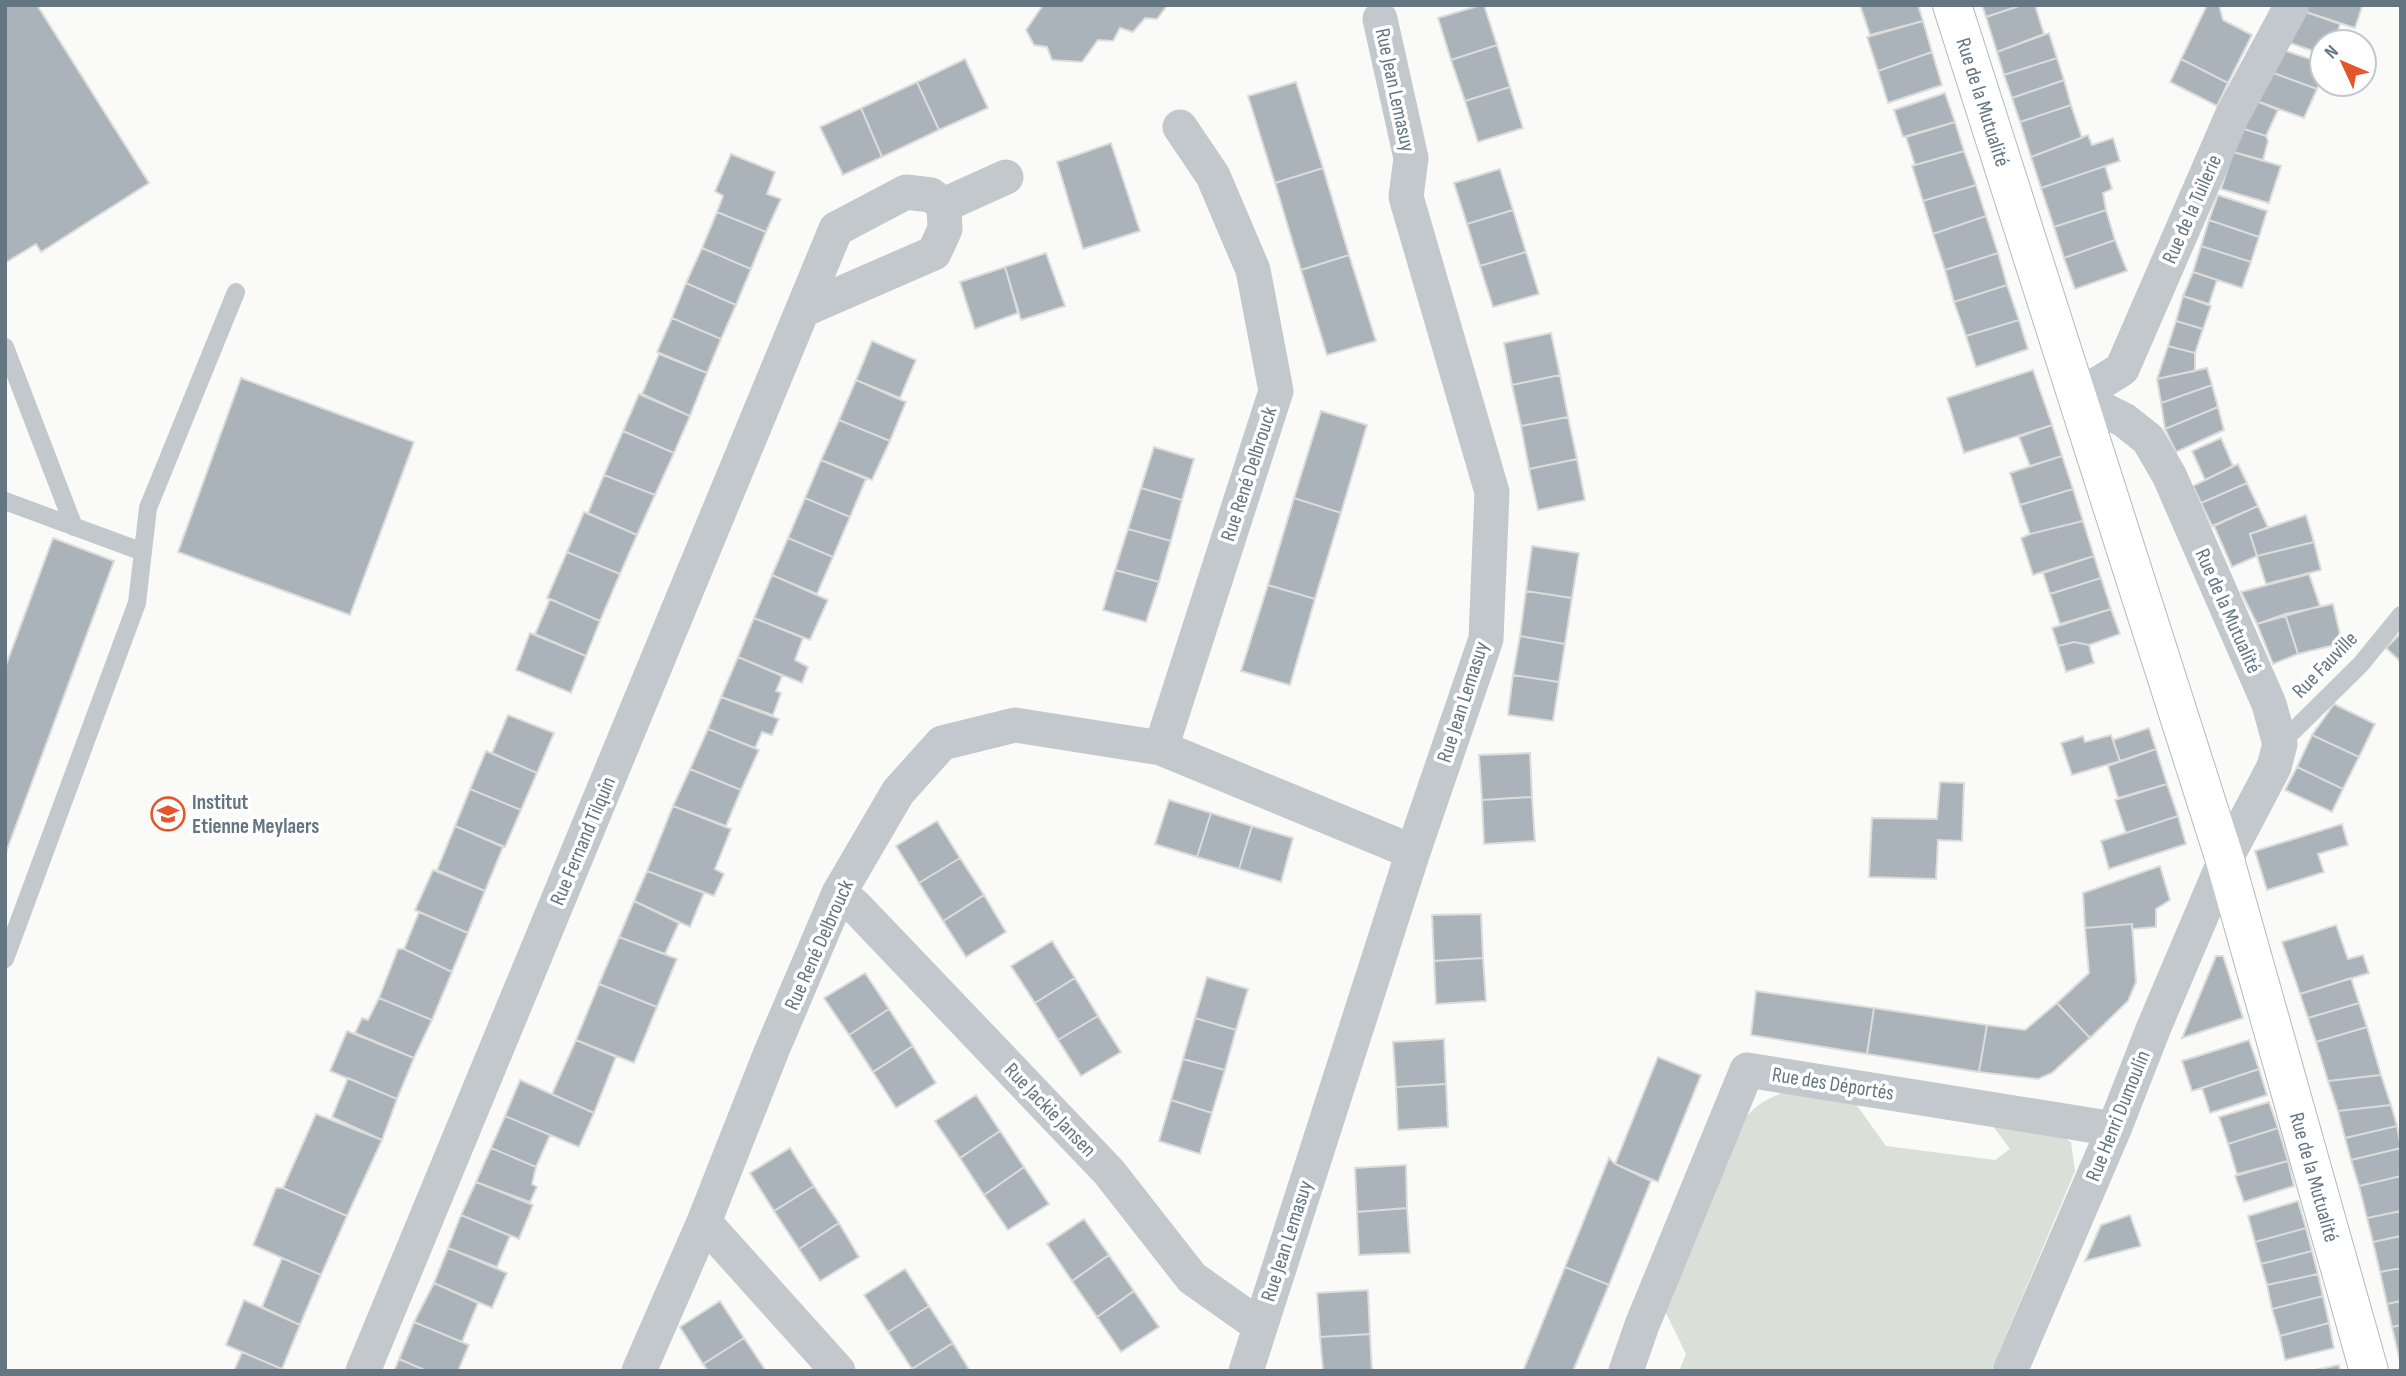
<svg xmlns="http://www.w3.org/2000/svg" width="2406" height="1376" font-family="'Sofia Sans Condensed',sans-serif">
  <rect width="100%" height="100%" fill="#fafaf8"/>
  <!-- green -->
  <path fill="#dadfd7" d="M1787 1091 1853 1100 1886 1146 1995 1160 2010 1149 1989 1121 2052 1130 2071 1142 2075 1171 1991 1371H1679L1686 1354 1665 1311 1740 1126C1754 1105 1764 1100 1787 1091Z"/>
  <!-- building -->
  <path fill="#aab3b9" stroke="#dcdcda" stroke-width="2" d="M5 5H37L149 183 41 252 36 244 5 263Z
    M1043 5H1165L1166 7 1157 19 1145 18 1133 32 1120 28 1113 41 1098 40 1082 62 1052 60 1047 47 1034 45 1026 30Z
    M1481 5H1484L1497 45 1451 60 1438 18Z
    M1860 5H1918L1923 21 1870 35Z
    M1982 5H2022L1986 17Z
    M2022 5H2035L2044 34 1997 52 1986 17Z
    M2207 5H2219L2223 20 2252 35 2228 83 2181 59Z
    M2306 5H2356L2362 7 2355 28 2303 11Z
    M2303 11 2340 24 2335 42H2322V54L2287 42Z
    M1923 21 1932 52 1878 71 1867 37Z
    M2049 33 2057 58 2004 75 1997 52Z
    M1497 45 1510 87 1465 101 1451 60Z
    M2280 49 2322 63V79L2317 89 2268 71Z
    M1932 52 1942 85 1888 103 1878 71Z
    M2057 58 2064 80 2012 98 2004 75Z
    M965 59 988 108 939 130 917 82Z
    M2181 59 2228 83 2217 106 2170 82Z
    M2268 71 2317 89 2304 118 2254 100Z
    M2064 80 2071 105 2020 122 2012 98Z
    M917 82 939 130 882 157 861 108Z
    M1296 82 1323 168 1275 183 1248 96Z
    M1510 87 1523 128 1478 142 1465 101Z
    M1945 93 1955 122 1903 137 1894 110Z
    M2254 100 2278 110 2266 136 2241 128Z
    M2071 105 2082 138 2031 157 2020 122Z
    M861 108 882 157 843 175 820 127Z
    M1955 122 1964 151 1915 165 1906 137Z
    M2241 128 2266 136 2268 141 2263 160 2233 152Z
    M2088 135 2092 145 2113 138 2120 161 2041 188 2031 157Z
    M1111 143 1140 231 1083 249 1057 162Z
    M1964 151 1976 185 1923 201 1912 166Z
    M2233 152 2281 166 2269 203 2221 189Z
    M731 154 775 172 767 194 781 199 766 232 717 212 723 196 715 191Z
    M2105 166 2112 189 2103 193 2106 210 2054 227 2041 188Z
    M1323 168 1349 255 1301 270 1275 183Z
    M1500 169 1513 210 1467 224 1454 183Z
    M1976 185 1986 216 1933 234 1923 201Z
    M2218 195 2267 211 2259 237 2209 220Z
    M1513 210 1526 252 1480 266 1467 224Z
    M2106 210 2115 240 2064 258 2054 227Z
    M717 212 766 232 751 269 702 248Z
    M1986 216 1998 253 1945 270 1933 234Z
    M2209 220 2259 237 2251 262 2201 246Z
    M2115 240 2127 271 2075 289 2064 258Z
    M2201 246 2251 262 2242 288 2193 272Z
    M702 248 751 269 736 305 686 283Z
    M1526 252 1539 294 1493 307 1480 266Z
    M1046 253 1065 306 1021 320 1005 267Z
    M1998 253 2007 285 1954 302 1945 270Z
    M1349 255 1376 341 1327 355 1301 270Z
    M1005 267 1018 313 975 329 960 282Z
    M2193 272 2217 280 2209 304 2183 296Z
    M686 283 736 305 721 339 672 318Z
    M2007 285 2019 320 1966 336 1954 302Z
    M2183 296 2211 306 2203 329 2176 321Z
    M672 318 721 339 707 373 657 352Z
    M2019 320 2028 349 1976 367 1966 336Z
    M2176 321 2203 329 2195 353 2168 346Z
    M1551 333 1560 375 1512 385 1504 343Z
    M872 341 916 360 900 398 856 380Z
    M2168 346 2195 353V371L2157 379Z
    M659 354 707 373 690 416 642 394Z
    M2207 368 2212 385 2161 403 2157 379Z
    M2033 370 2052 425 1964 453 1947 398Z
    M1560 375 1568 417 1521 426 1512 385Z
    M241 378 414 442 350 615 178 552Z
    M856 380 906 402 890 441 839 420Z
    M2212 385 2218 407 2165 429 2161 403Z
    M639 394 690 416 674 453 623 431Z
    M2218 407 2224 430 2176 452 2165 429Z
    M1321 411 1367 425 1341 513 1294 498Z
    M1568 417 1577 459 1529 469 1521 426Z
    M839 420 890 441 872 480 821 460Z
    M2052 425 2062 456 2030 466 2019 437Z
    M623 431 674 453 655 495 604 475Z
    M2221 438 2233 466 2205 480 2192 451Z
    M1154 447 1194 459 1182 500 1141 488Z
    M2062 456 2073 489 2020 505 2010 473Z
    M1577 459 1585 500 1538 510 1529 469Z
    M821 460 866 479 850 517 805 498Z
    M2238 464 2247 483 2201 503 2193 486Z
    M604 475 655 495 637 535 588 513Z
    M2247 483 2258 506 2212 526 2201 503Z
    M1141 488 1182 500 1171 541 1128 529Z
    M2073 489 2083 521 2030 534 2020 505Z
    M805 498 850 517 833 557 788 538Z
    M1294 498 1341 513 1315 599 1268 585Z
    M2258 506 2268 527 2250 534 2257 556 2232 567 2214 526Z
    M584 512 637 535 620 574 567 552Z
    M2306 515 2314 542 2257 556 2250 534Z
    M2083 521 2094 556 2033 575 2021 538 2030 534Z
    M1128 529 1171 541 1159 582 1115 570Z
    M53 538 114 561 5 855V668Z
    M788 538 833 557 817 594 772 575Z
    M2314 542 2321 570 2266 584 2257 556Z
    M1532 546 1579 553 1572 598 1526 591Z
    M567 552 620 574 600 621 547 598Z
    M2094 556 2101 578 2050 594 2043 573Z
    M1115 570 1159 582 1146 622 1103 610Z
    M2309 574 2320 606 2257 624 2241 592Z
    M772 575 828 600 810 640 754 618Z
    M2101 578 2111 609 2060 624 2050 594Z
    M1268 585 1315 599 1290 685 1241 671Z
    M1526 591 1572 598 1565 644 1520 636Z
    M550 599 600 621 586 656 535 634Z
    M2333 604 2342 643 2298 654 2285 614Z
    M2111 609 2120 634 2089 645 2074 642 2058 646 2052 628Z
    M2285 614 2298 654 2273 664 2257 624Z
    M754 618 803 638 795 660 808 667 802 683 738 657Z
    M530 633 586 656 571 693 516 670Z
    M2401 633V662L2386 648Z
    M1520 636 1565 644 1559 682 1513 675Z
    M2074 642 2089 645 2094 663 2066 672 2058 646Z
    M738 657 782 676 776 691 781 693 773 715 721 697Z
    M1513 675 1559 682 1553 721 1508 715Z
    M721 697 779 719 772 735 762 732 755 748 708 729Z
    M2334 704 2375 724 2359 757 2312 735Z
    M508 715 554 733 537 773 492 753Z
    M2149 728 2156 749 2120 761 2113 740Z
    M708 729 759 750 741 790 690 769Z
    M2111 735 2120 761 2072 775 2061 743 2083 736 2085 742Z
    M2312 735 2359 757 2343 789 2297 767Z
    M2156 749 2167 784 2118 798 2108 766Z
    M486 751 537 773 521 810 470 789Z
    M1530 753 1532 797 1482 800 1479 755Z
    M2297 767 2343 789 2332 812 2285 790Z
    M690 769 741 790 726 826 673 806Z
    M1940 782 1964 783 1962 841 1938 840 1936 879 1869 877 1872 818 1937 819Z
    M2167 784 2178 816 2126 833 2115 800Z
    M470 789 521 810 505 847 455 826Z
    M1532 797 1535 841 1484 844 1482 800Z
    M1169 800 1211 813 1197 857 1155 844Z
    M673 806 731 829 715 869 724 874 714 896 647 871Z
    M1211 813 1252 826 1239 869 1197 857Z
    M2178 816 2186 844 2109 869 2101 841Z
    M937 821 960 858 919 883 896 846Z
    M2342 824 2348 845 2318 854 2324 872 2267 890 2255 851Z
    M455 826 503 847 485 891 437 870Z
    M1252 826 1293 838 1281 882 1239 869Z
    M960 858 984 895 943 921 919 883Z
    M2160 866 2170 900 2156 909V927L2132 929V924L2085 928 2083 893Z
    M433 870 485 891 468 933 415 910Z
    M647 871 704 893 690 927 634 901Z
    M984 895 1006 932 966 957 943 921Z
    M634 901 679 923 665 954 619 937Z
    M419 912 468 933 452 972 404 949Z
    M1481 914 1483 958 1434 961 1432 915Z
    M2132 924 2136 982 2128 1001 2090 1038 2057 1003 2089 973 2085 928Z
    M2336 925 2348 959 2363 955 2369 973 2300 994 2282 942Z
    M619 937 677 959 657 1007 599 984Z
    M1052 941 1075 978 1035 1003 1011 966Z
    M398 949H404L452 972 432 1020 379 998Z
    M2216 956H2223L2243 1018 2182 1038Z
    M1483 958 1486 1001 1436 1004 1434 961Z
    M865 973 889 1009 849 1035 824 998Z
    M1207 977 1248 989 1236 1030 1195 1018Z
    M1075 978 1098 1016 1058 1040 1035 1003Z
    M2351 978 2359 1003 2308 1018 2300 994Z
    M599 984 657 1007 634 1063 576 1040Z
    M1756 991 1874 1008 1867 1054 1751 1035Z
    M379 998 432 1020 414 1058 355 1033 362 1018 368 1020Z
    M2057 1003 2090 1038 2052 1073 2038 1079 1979 1072 1987 1025 2025 1030Z
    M2359 1003 2367 1027 2316 1042 2308 1018Z
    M1874 1008 1987 1025 1979 1072 1867 1054Z
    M889 1009 913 1046 873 1072 849 1035Z
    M1098 1016 1121 1052 1081 1076 1058 1040Z
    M1195 1018 1236 1030 1225 1070 1183 1059Z
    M2367 1027 2381 1075 2328 1081 2316 1042Z
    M347 1031 414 1058 397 1099 330 1071Z
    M1444 1039 1446 1084 1396 1087 1393 1042Z
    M576 1040 616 1057 594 1113 552 1094Z
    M2249 1040 2259 1069 2192 1091 2182 1061Z
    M913 1046 936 1083 896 1108 873 1072Z
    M1658 1057 1701 1075 1658 1182 1615 1164Z
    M1183 1059 1225 1070 1212 1113 1171 1100Z
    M2259 1069 2267 1095 2210 1113 2202 1088Z
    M2381 1075 2391 1105 2338 1111 2328 1081Z
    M348 1078 397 1099 382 1140 332 1117Z
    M520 1080 594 1113 579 1147 505 1116Z
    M1446 1084 1448 1127 1398 1130 1396 1087Z
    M976 1095 1000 1131 960 1158 935 1121Z
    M1171 1100 1212 1113 1200 1154 1159 1141Z
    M2269 1102 2278 1128 2228 1144 2219 1117Z
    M2391 1105 2397 1126 2345 1138 2338 1111Z
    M316 1114 382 1140 347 1216 283 1188Z
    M505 1116 550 1135 536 1167 491 1148Z
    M2397 1126 2401 1148 2351 1160 2345 1138Z
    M2278 1128 2288 1161 2237 1174 2228 1144Z
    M1000 1131 1024 1167 984 1195 960 1158Z
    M491 1148 536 1167 532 1184 537 1187 530 1202 476 1182Z
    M790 1148 814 1186 774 1211 750 1173Z
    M2401 1148V1176L2359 1186 2351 1160Z
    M1609 1158 1615 1164 1651 1181 1609 1285 1565 1267Z
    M2288 1161 2294 1186 2244 1202 2235 1176Z
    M1406 1165 1407 1208 1357 1212 1355 1168Z
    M1024 1167 1049 1204 1008 1230 984 1195Z
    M2401 1176V1211L2367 1218 2359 1186Z
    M476 1182 533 1205 519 1239 461 1215Z
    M814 1186 839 1223 799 1249 774 1211Z
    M276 1188H283L347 1216 321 1275 253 1245Z
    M2298 1201 2306 1228 2255 1242 2248 1216Z
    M1407 1208 1410 1253 1359 1255 1357 1212Z
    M2401 1211V1236L2373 1242 2367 1218Z
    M461 1215 510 1236 497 1267 448 1248Z
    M2130 1215 2141 1246 2085 1261 2101 1225Z
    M1084 1219 1109 1255 1072 1281 1047 1244Z
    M839 1223 859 1257 820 1281 799 1249Z
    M2306 1228 2312 1251 2261 1264 2255 1242Z
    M2401 1236V1268L2380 1272 2373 1242Z
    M448 1248 507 1273 492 1308 434 1283Z
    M2312 1251 2318 1274 2267 1285 2261 1264Z
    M1109 1255 1134 1291 1097 1317 1072 1281Z
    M282 1258 321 1275 300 1325 262 1307Z
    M1565 1267 1609 1285 1573 1371H1523Z
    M2401 1268V1301L2387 1304 2380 1272Z
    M905 1269 929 1306 888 1332 864 1295Z
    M2318 1274 2323 1296 2272 1309 2267 1285Z
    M434 1283 478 1303 462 1342 414 1322Z
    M1368 1290 1370 1334 1320 1337 1317 1293Z
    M1134 1291 1159 1327 1121 1352 1097 1317Z
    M2323 1296 2329 1323 2280 1336 2272 1309Z
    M244 1300 300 1325 282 1369 226 1345Z
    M720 1301 744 1338 703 1364 680 1327Z
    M2401 1301V1325L2392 1327 2387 1304Z
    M929 1306 953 1343 912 1369 888 1332Z
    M414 1322 469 1345 458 1371H427L399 1359Z
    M2329 1323 2334 1348 2285 1360 2280 1336Z
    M2401 1325V1366L2392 1327Z
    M1370 1334 1372 1371H1323L1320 1337Z
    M744 1338 766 1371H708L703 1364Z
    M953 1343 970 1371H914L912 1369Z
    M242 1352 282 1369 281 1371H234Z
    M399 1359 427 1371H394Z
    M2339 1365 2340 1371H2310Z"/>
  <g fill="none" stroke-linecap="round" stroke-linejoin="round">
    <defs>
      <g id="secondary">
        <path id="s1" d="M1952 5 2225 860 2369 1371"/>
      </g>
    </defs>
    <!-- secondary casing -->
    <use href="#secondary" stroke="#b3babf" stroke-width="40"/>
    <!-- lane -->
    <path stroke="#c3c8cc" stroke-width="18" d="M5 347 74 527
      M5 501 143 552
      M2280 744 2361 664 2401 615
      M5 959 137 603 148 508 236 292"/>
    <!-- street -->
    <path stroke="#c3c8cc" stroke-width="35" d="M944 205 1006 177
      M2077 397 2122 369 2232 116 2292 5
      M1161 748 1276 391 1253 270 1213 176 1180 127
      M839 893 856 907 1109 1172 1192 1278 1260 1326
      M704 1222 838 1371
      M363 1371 836 229 906 192 931 195 944 205 945 229 934 253 803 310
      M639 1371 704 1222 772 1050 839 893 898 792 942 743 1015 725 1161 748 1413 852
      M1246 1371 1413 852 1486 639 1492 492 1406 197 1411 158 1380 19
      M1626 1371 1642 1325 1747 1070 2114 1129
      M2010 1371 2114 1129 2154 1027 2225 860 2274 767 2280 744 2269 704 2169 475 2148 439 2124 420 2077 397"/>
    <!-- secondary -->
    <use href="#secondary" stroke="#fff" stroke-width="38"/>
  </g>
  <!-- icons -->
  <defs>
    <symbol id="school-ring" viewBox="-11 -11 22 22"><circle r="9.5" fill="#fff" stroke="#e4572e" stroke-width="1.5"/><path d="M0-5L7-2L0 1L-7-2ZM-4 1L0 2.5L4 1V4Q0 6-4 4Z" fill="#e4572e"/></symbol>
  </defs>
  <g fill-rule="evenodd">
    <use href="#school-ring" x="149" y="795" width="38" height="38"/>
  </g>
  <g text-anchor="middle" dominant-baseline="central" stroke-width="7" stroke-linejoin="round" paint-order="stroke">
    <!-- street labels -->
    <g font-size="21" fill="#657683" stroke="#fff">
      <text transform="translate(1395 90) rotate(78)">Rue Jean Lemasuy</text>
      <text stroke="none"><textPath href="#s1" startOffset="102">Rue de la Mutualité</textPath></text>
      <text transform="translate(2192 209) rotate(-66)">Rue de la Tuilerie</text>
      <text transform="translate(1249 474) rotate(-72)">Rue René Delbrouck</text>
      <text transform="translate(2228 611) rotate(66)">Rue de la Mutualité</text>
      <text transform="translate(2325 665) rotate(-46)">Rue Fauville</text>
      <text transform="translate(1463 702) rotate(-72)">Rue Jean Lemasuy</text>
      <text transform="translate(583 841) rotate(-67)">Rue Fernand Tilquin</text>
      <text transform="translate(819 945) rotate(-66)">Rue René Delbrouck</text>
      <text transform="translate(1833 1084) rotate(9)">Rue des Déportés</text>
      <text transform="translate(1050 1110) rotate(46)">Rue Jackie Jansen</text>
      <text transform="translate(2118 1116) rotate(-68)">Rue Henri Dumoulin</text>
      <text stroke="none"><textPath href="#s1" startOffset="1227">Rue de la Mutualité</textPath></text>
      <text transform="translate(1287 1241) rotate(-72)">Rue Jean Lemasuy</text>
    </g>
    <!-- poi labels -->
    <g font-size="21" font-weight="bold" fill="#657683" stroke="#fff" text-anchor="start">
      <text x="192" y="802">Institut<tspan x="192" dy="24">Etienne Meylaers</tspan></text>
    </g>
  </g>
  <!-- border -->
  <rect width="2406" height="1376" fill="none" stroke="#657683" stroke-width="14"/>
  <!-- north arrow -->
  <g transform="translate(2343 63) rotate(314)"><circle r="33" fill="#ffffff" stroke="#c1c8cd" stroke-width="2"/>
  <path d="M0-5L12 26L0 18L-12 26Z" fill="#e4572e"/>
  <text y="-10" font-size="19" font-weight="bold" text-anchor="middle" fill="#657683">N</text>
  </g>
</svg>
